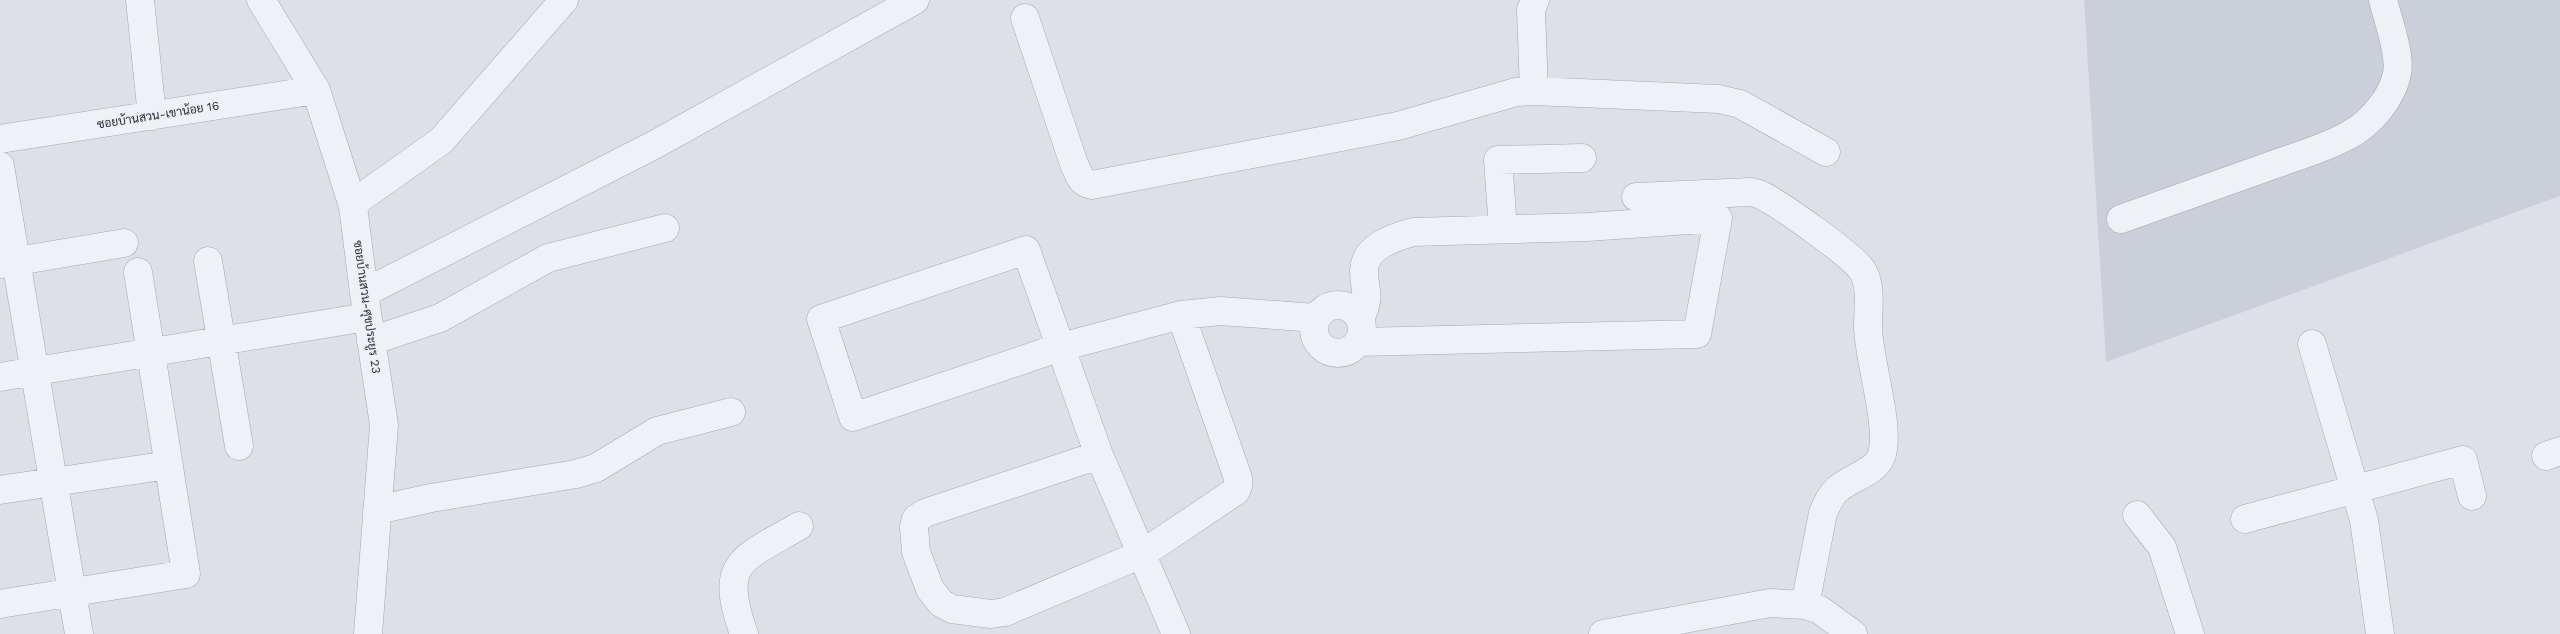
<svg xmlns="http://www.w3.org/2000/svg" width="2560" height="634" font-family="'Work Sans',Sarabun,sans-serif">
  <rect width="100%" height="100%" fill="#dde0e7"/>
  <!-- built -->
  <path fill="#cbcfd9" d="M2084 0H2560V196L2106 362Z"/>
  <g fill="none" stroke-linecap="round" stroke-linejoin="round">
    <defs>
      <path id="minor" d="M140 0 152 116
        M261 0 316 90 353 206 364 293 384 425 368 634
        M1025 18 1074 164C1079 174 1080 183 1092 185L1398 126 1516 92 1534 91 1719 99 1740 104 1826 152
        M1534 91 1531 10 1535 0
        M0 139 316 90
        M0 166 79 634
        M1636 197 1751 192 1759 194C1777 202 1852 255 1862 270 1872 285 1868 308 1868 326 1868 359 1892 430 1881 457 1875 472 1851 478 1839 488 1831 494 1827 504 1823 513L1805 605
        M352 204 441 141 564 0
        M2121 219C2170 202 2218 184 2267 167 2294 157 2324 149 2349 135 2370 124 2392 98 2397 74 2401 55 2388 20 2383 0
        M1503 229 1498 160 1582 158
        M208 261 239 446
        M0 264 124 243
        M364 293 654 145 915 0
        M1314 329a24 24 0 1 1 48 0a24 24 0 1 1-48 0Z
        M371 341 440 318 548 258 665 228
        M1359 342 1697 334 1718 218 1587 227 1413 232C1395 237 1365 246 1364 270 1364 294 1372 293 1360 319
        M2312 344 2364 520 2380 634
        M0 377 367 317
        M1099 455 925 513 916 519 914 527 916 552 930 589 941 603 952 609 991 614 1005 612 1142 554 1236 491 1238 486V478L1181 315
        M2546 456 2560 451
        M0 490 169 465
        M377 510 431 498 576 474 596 468 657 431 731 412
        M2137 515 2162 547 2190 634
        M2245 519 2463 460 2472 496
        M0 604 186 574 138 272
        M744 634C718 561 741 560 799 526
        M1176 634 1099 455 1026 250 821 319 853 417 1061 347 1181 315 1221 311 1316 318
        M1603 634 1770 603 1805 605 1820 610 1853 634"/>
    </defs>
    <!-- minor casing -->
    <use href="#minor" stroke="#a3a7b1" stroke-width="29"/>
    <!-- minor -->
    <use href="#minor" stroke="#f0f1f6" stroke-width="28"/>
  </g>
  <g text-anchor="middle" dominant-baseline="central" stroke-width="4" stroke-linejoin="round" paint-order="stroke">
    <!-- street labels -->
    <g font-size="12" fill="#272e3e" stroke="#edeff5">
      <text transform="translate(158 115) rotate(-9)">ซอยบ้านสวน-เขาน้อย 16</text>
      <text transform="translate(367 307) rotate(82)">ซอยบ้านสวน-ศุขประยูร 23</text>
    </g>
  </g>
</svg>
